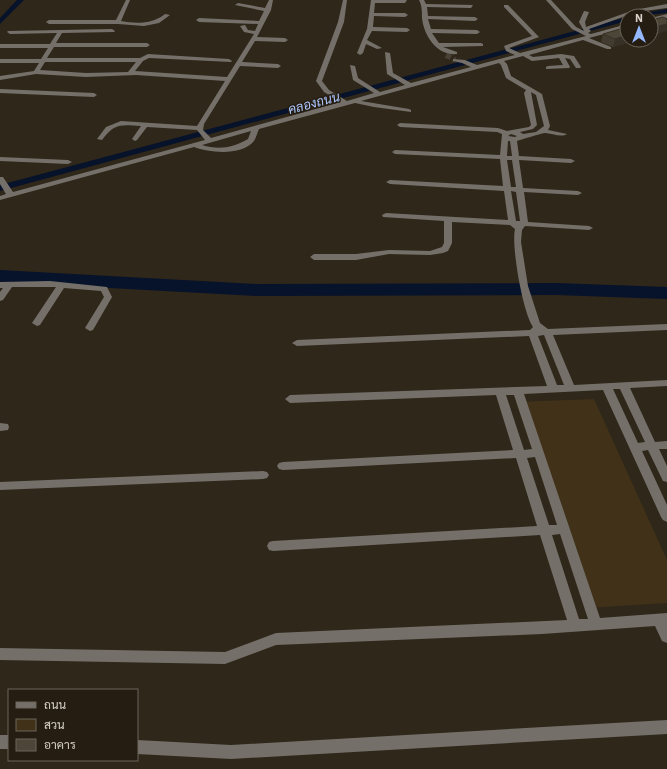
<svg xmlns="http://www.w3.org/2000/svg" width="667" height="769" font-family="'IBM Plex Sans',Sarabun,sans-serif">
  <rect width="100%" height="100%" fill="#2f271a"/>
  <!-- green -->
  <path fill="#403118" d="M594 399 667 560V603L586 608 516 402Z"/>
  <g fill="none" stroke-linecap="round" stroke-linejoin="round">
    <!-- canal -->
    <path fill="#07122b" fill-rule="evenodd" d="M17 0H24L0 24V18Z
      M667 9V13L634 16 637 14Z
      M627 17V21L0 191V185Z"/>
    <!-- river -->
    <path fill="#07122b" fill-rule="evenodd" d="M0 270 256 284 556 283 667 287V299L556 295 256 296 0 282Z"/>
    <!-- minor-tunnel -->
    <path stroke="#484034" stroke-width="5.5" stroke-dasharray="5.5 3" stroke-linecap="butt" d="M446 55 455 60"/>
    <!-- minor -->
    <path fill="#747069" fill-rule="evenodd" d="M126 0H130L121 21C137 24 153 24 165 14L170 15 159 23 144 26 118 24H49L46 22 49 20H116Z
      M269 0H273L271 10 257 37 285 38 288 40 285 42 255 41 242 62 278 64 281 66 278 68 240 66 204 124 203 130 211 138 341 102 324 92 316 81 338 22 343 0H347L344 22 322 81 329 90 347 101 374 93 353 80 350 65 355 66 358 78 380 92 405 85 387 74 385 52 390 53 393 73 411 83 471 67 462 63 453 61V59L465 60 477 65 515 55 506 51 504 46 532 36 504 7V5H508L539 37 509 48 520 53 586 36 572 29 546 0H551L576 27 584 31 579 22 584 11 589 12 585 22 586 27 634 10 667 4V8L637 12 589 29 591 31 588 33 591 34 627 24V28L589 38 611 47V49H607L583 40 529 55 533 57 561 54 574 56 581 67 580 68H576L570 59 565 58 570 67 569 68 546 69V67L548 66 563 65 559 58 532 61 523 56 504 61 507 64 511 76 542 94 550 126 548 130 567 134C561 138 552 133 545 133 538 134 524 139 517 141L519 156 571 159 575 161 571 163 519 160 523 188 578 191 582 193 578 195 524 192 528 222 589 226 593 228 589 230 525 226 522 230 521 242 528 286 540 323 548 329 667 324V330L553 335 574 385 667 380V386L630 388 655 442 667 441V449H659L667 466V482L663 481 648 450 642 451 667 505V522L663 520 661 517 603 390 524 394 600 618 667 613V643L662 641 655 626 542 634 276 645 225 664 0 660V648L225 652 276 633 567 620 540 535 273 551 269 550 267 546 269 542 273 541 537 526 516 458 283 470 279 469 277 466 279 463 283 462 513 450 496 395 290 403 285 399 290 395 547 386 529 336 297 346 292 343 297 340 530 330 533 327C523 313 511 246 515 229L510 225 452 222V243L448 251 443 253 430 255 389 254 356 260H314L310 257 314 254H356L389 250 430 251 442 247 444 243V221L383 217 382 215 386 213 508 220 504 191 390 184 386 182 390 180 503 186 500 159 395 154 392 152 395 150 500 155 502 134 497 132 400 127 397 125 400 123 498 128 507 131 529 127 531 125 524 93 526 90 506 78 501 65 499 63 361 101 409 109 411 110V112L374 107 355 103 259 129C257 133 256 138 254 141 242 156 210 153 194 147L0 200V196L6 194 0 184V177H3L13 192 205 140 197 130 147 127 137 140 135 141 132 139 141 126C120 125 115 123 102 140L97 139 106 127 121 121 197 126 225 81 136 75 86 77 36 74 0 80V76L34 71 39 63H0V59H41L48 48H0V44H50L57 33 10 34 7 32 8 31 112 29 115 31 114 32 62 33 56 43H147L150 45 147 47H54L47 58H140L148 54 229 59 232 61 231 62 149 58 143 61 135 71 227 77 254 34 244 32 240 26 245 25 248 30 255 31 258 24 199 22 196 20 199 18 259 21 264 11 235 5 238 3 265 8ZM45 62H136L128 72 86 73 40 70ZM531 92 536 95 544 126 536 132 523 134 520 132 533 129 537 125ZM251 131 248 139C233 148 218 150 202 145ZM511 134 517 136 515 137 508 136ZM508 141H510L512 156H507ZM507 160H512L516 187H511ZM511 191 516 192 520 221H516ZM544 335 564 385H557L538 336ZM613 389H620L645 442 638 443ZM506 395H514L532 449 524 450ZM535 457 557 525H549L527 458ZM560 534 588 619H579L552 535Z
      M371 0H407L405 3H375L374 13H405L408 15 405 17 374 16 373 27 407 28 410 30 407 32 372 31 367 40 382 48 377 49 366 44 363 53 360 55 357 53 367 29Z
      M419 0H424L426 4 473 5 471 8 427 7 428 16 475 17 478 19 475 21 428 19 431 29 477 30 480 32 477 34 432 33 439 43H481L483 44V46L443 47 457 52V54C437 56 424 36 422 18 422 11 422 6 419 0Z
      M667 14V18L651 22V18Z
      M0 89 94 93 97 95 94 97 0 93Z
      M0 157 68 160 72 162 68 164 0 161Z
      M50 281 107 287 112 297 93 330 90 331 85 328 104 297 101 291 64 288 40 325 37 326 32 323 56 287H12L3 300 0 301V292L3 288H0V282Z
      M0 423 8 424 9 427 8 430 0 431Z
      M263 471 267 472 269 475 267 478 263 479 0 490V482Z
      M667 720V734L231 759 137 754V740L231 745Z
      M0 735H9V749H0Z"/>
  </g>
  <!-- wall -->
  <path fill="#423b2f" d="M603 34 627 40H638L613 47 601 42Z"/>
  <!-- shaded-wall -->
  <path fill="#363026" d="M667 24V31L651 36V28Z
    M627 35V40H638L613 47 615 39Z"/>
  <!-- building -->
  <path fill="#4d4537" stroke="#363026" d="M663 17 667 19V24L651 28V20Z
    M627 27V35L615 39 603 34Z"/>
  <g text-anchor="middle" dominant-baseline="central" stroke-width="3" stroke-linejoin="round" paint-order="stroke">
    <!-- far-water labels -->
    <g font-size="13" font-style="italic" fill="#aac5fc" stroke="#251d11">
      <text transform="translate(314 103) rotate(-15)">คลองถนน</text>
    </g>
  </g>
  <!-- legend -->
  <rect x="8" y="689" width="130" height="72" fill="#251d11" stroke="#6c655a"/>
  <rect x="16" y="702" width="20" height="6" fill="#747069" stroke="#6c655a"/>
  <text x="44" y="709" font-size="12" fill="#d6d0c8">ถนน</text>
  <rect x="16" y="719" width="20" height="12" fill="#403118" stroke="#6c655a"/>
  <text x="44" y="729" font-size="12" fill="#d6d0c8">สวน</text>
  <rect x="16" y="739" width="20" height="12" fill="#4d4537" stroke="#6c655a"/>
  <text x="44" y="749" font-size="12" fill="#d6d0c8">อาคาร</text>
  <!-- north arrow -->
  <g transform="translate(639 28)"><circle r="19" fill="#251d11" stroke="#6c655a"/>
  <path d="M0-3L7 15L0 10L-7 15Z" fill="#94b7fd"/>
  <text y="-6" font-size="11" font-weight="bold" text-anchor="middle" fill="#d6d0c8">N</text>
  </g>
</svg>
